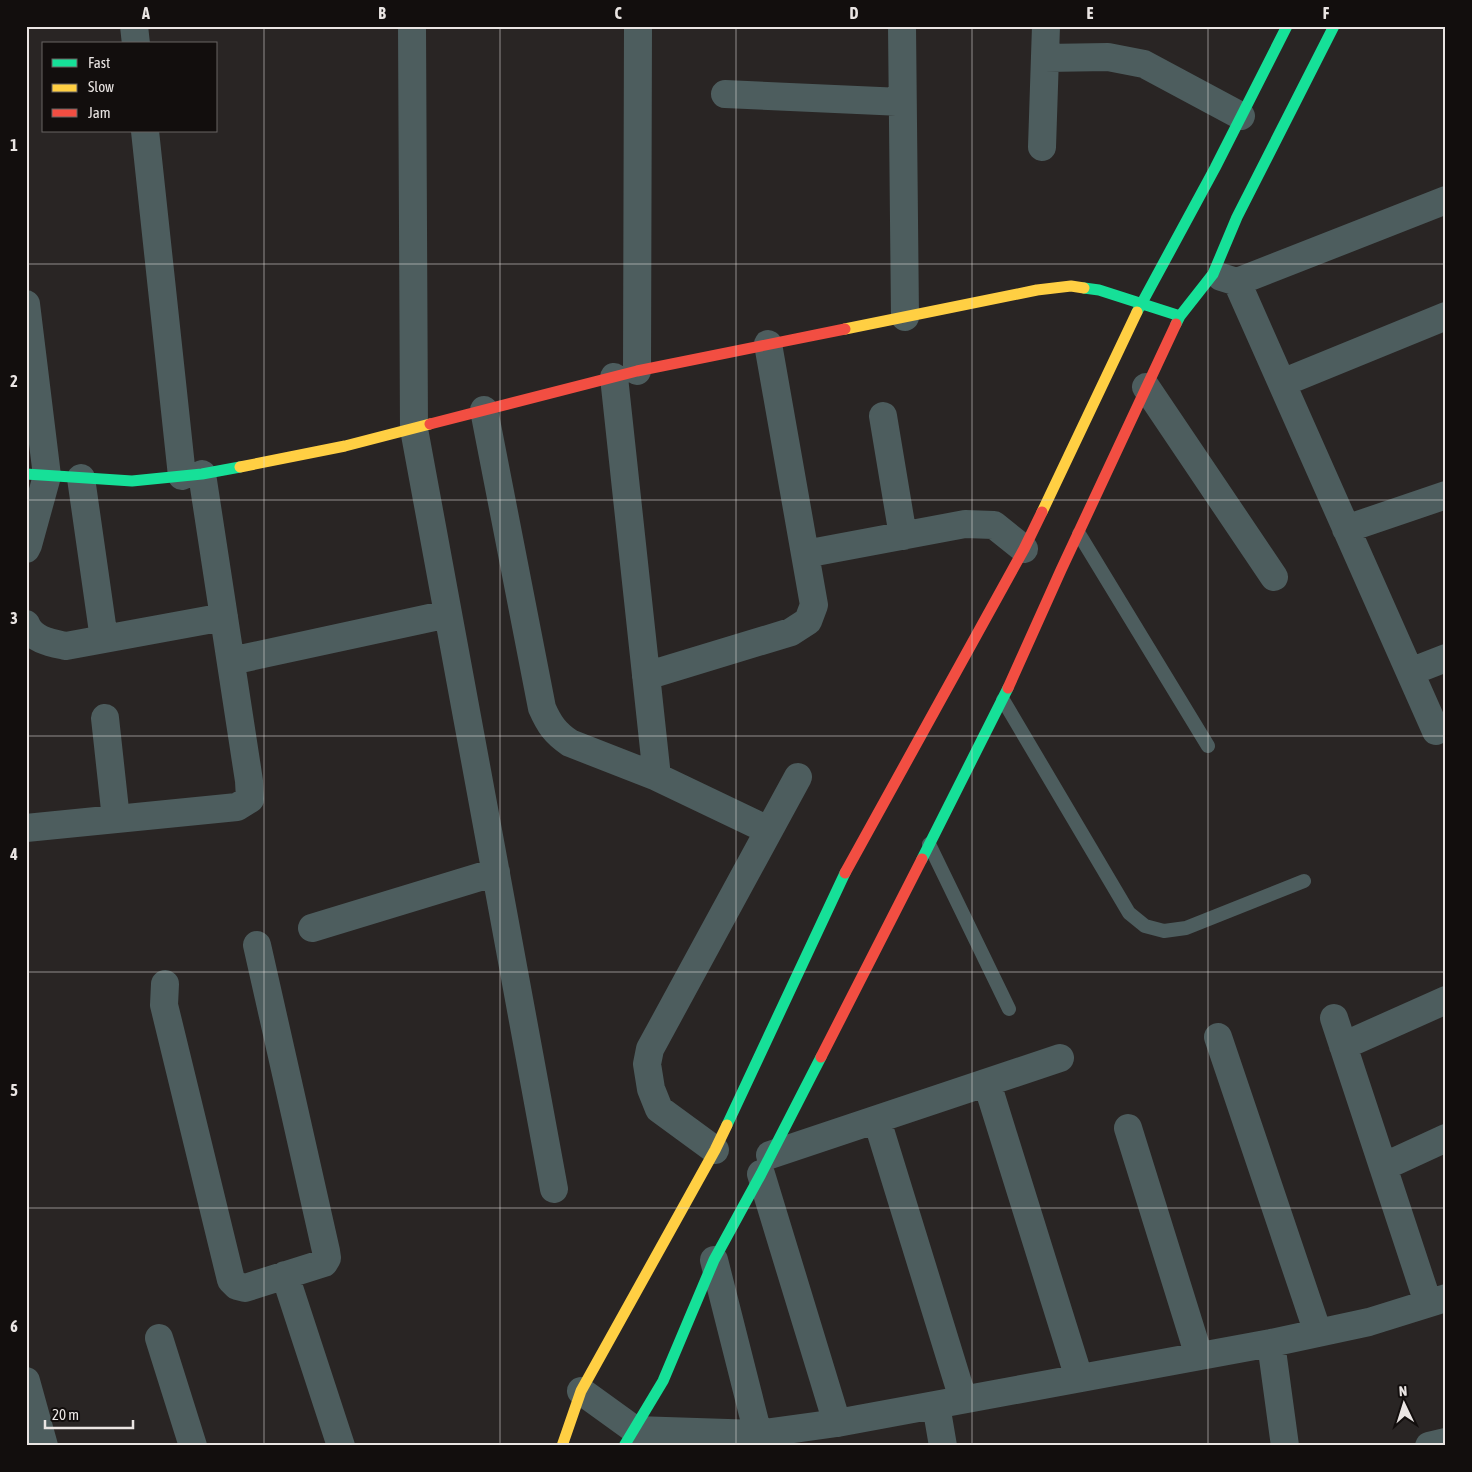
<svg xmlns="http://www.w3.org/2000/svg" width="1472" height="1472" font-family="'Asap Condensed',sans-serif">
  <rect width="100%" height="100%" fill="#292524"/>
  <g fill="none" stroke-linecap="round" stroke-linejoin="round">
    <!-- lane -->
    <path stroke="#4d5d5e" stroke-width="14" d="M1079 534 1208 746
      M1003 700 1129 913 1145 926 1164 931 1186 928 1304 881
      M929 844 1009 1009"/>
    <!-- street -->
    <path stroke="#4d5d5e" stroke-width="28" d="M134 26 136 44
      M412 26 414 429 554 1189
      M902 26 905 317
      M1045 58 1108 57 1144 64 1241 116
      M725 94 902 102
      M145 131 182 476
      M1042 147 1046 26
      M1221 277 1237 282 1446 200
      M1237 282 1436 731
      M26 304 47 476 28 545 26 549
      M637 371 638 26
      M614 377 657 777
      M1282 383 1446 316
      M1146 387 1274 577
      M484 410 542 708C549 724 555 733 570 743L657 777 768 830
      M883 416 903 536
      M81 478 104 639
      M1346 529 1446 495
      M805 554 965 524 994 525 1024 549
      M26 624C32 640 52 643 66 646L224 617
      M231 661 448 614
      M1410 672 1446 658
      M646 676 791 632 808 621 814 605 768 344
      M105 718 116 819
      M26 828 237 807 250 799 249 781 202 474
      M312 928 496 872
      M165 984 164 1005 231 1280 237 1286 245 1288 324 1263 327 1258 326 1251 257 945
      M1334 1018 1428 1303
      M1218 1037 1318 1333
      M1343 1046 1446 1000
      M987 1083 1079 1378
      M877 1120 963 1399
      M1128 1128 1199 1356
      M715 1150 659 1109 651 1089 647 1064 650 1049 798 777
      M770 1155 1060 1058
      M1383 1167 1446 1138
      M761 1174 837 1423
      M714 1260 758 1434
      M285 1275 341 1446
      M159 1338 193 1446
      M1271 1343 1285 1446
      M26 1381 44 1446
      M581 1391 635 1430 758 1434 837 1423 1271 1343 1369 1322 1446 1298
      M936 1405 943 1446
      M1429 1446 1446 1442"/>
    <!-- fast -->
    <path stroke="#16e098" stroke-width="11" d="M1084 288 1099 290 1180 316
      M1137 312 1215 168 1287 26
      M1176 324 1180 316 1213 274 1237 217 1334 26
      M26 474 132 481 202 474 240 467
      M922 859 1008 688
      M727 1125 845 873
      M624 1446 663 1381 714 1260 761 1174 821 1057"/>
    <!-- slow -->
    <path stroke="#ffcf43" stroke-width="11" d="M845 329 1037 290 1071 286 1084 288
      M240 467 345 446 430 424
      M1042 512 1137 312
      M562 1446 581 1391 715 1150 727 1125"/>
    <!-- jam -->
    <path stroke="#f24e42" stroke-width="11" d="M430 424 637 371 845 329
      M1008 688 1061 570 1176 324
      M845 873 1024 549 1042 512
      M821 1057 922 859"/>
  </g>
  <!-- grid -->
  <path fill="none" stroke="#eae5e3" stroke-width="1" stroke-opacity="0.55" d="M264 26V1446M500 26V1446M736 26V1446M972 26V1446M1208 26V1446M26 264H1446M26 500H1446M26 736H1446M26 972H1446M26 1208H1446"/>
  <!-- border -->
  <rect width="1472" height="1472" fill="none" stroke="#120e0d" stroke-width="55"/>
  <!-- legend -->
  <rect x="42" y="42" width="175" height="90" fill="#120e0d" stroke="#686463"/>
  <rect x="52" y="59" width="25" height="8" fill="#16e098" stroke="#686463"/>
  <text x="88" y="68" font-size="15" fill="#eae5e3">Fast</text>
  <rect x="52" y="84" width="25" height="8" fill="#ffcf43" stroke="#686463"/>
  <text x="88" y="92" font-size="15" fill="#eae5e3">Slow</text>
  <rect x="52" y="109" width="25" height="8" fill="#f24e42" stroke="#686463"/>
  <text x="88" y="118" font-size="15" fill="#eae5e3">Jam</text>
  <!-- north arrow -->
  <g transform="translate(1404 1404) rotate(356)" stroke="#120e0d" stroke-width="4" paint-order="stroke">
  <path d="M0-4L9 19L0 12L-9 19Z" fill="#eae5e3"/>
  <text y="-8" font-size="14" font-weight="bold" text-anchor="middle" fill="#eae5e3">N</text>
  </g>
  <!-- scale -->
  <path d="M45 1420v8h88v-8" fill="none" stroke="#eae5e3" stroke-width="2.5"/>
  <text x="52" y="1420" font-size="15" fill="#eae5e3" stroke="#120e0d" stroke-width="4" paint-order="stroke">20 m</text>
  <rect x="28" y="28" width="1416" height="1416" fill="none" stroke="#eae5e3" stroke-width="2"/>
  <g font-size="16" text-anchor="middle" font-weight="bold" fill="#eae5e3">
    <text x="146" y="19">A</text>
    <text x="382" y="19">B</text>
    <text x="618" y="19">C</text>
    <text x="854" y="19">D</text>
    <text x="1090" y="19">E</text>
    <text x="1326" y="19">F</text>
    <text x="14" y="151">1</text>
    <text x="14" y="387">2</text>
    <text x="14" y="624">3</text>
    <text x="14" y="860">4</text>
    <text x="14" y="1096">5</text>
    <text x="14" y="1332">6</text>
  </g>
</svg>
